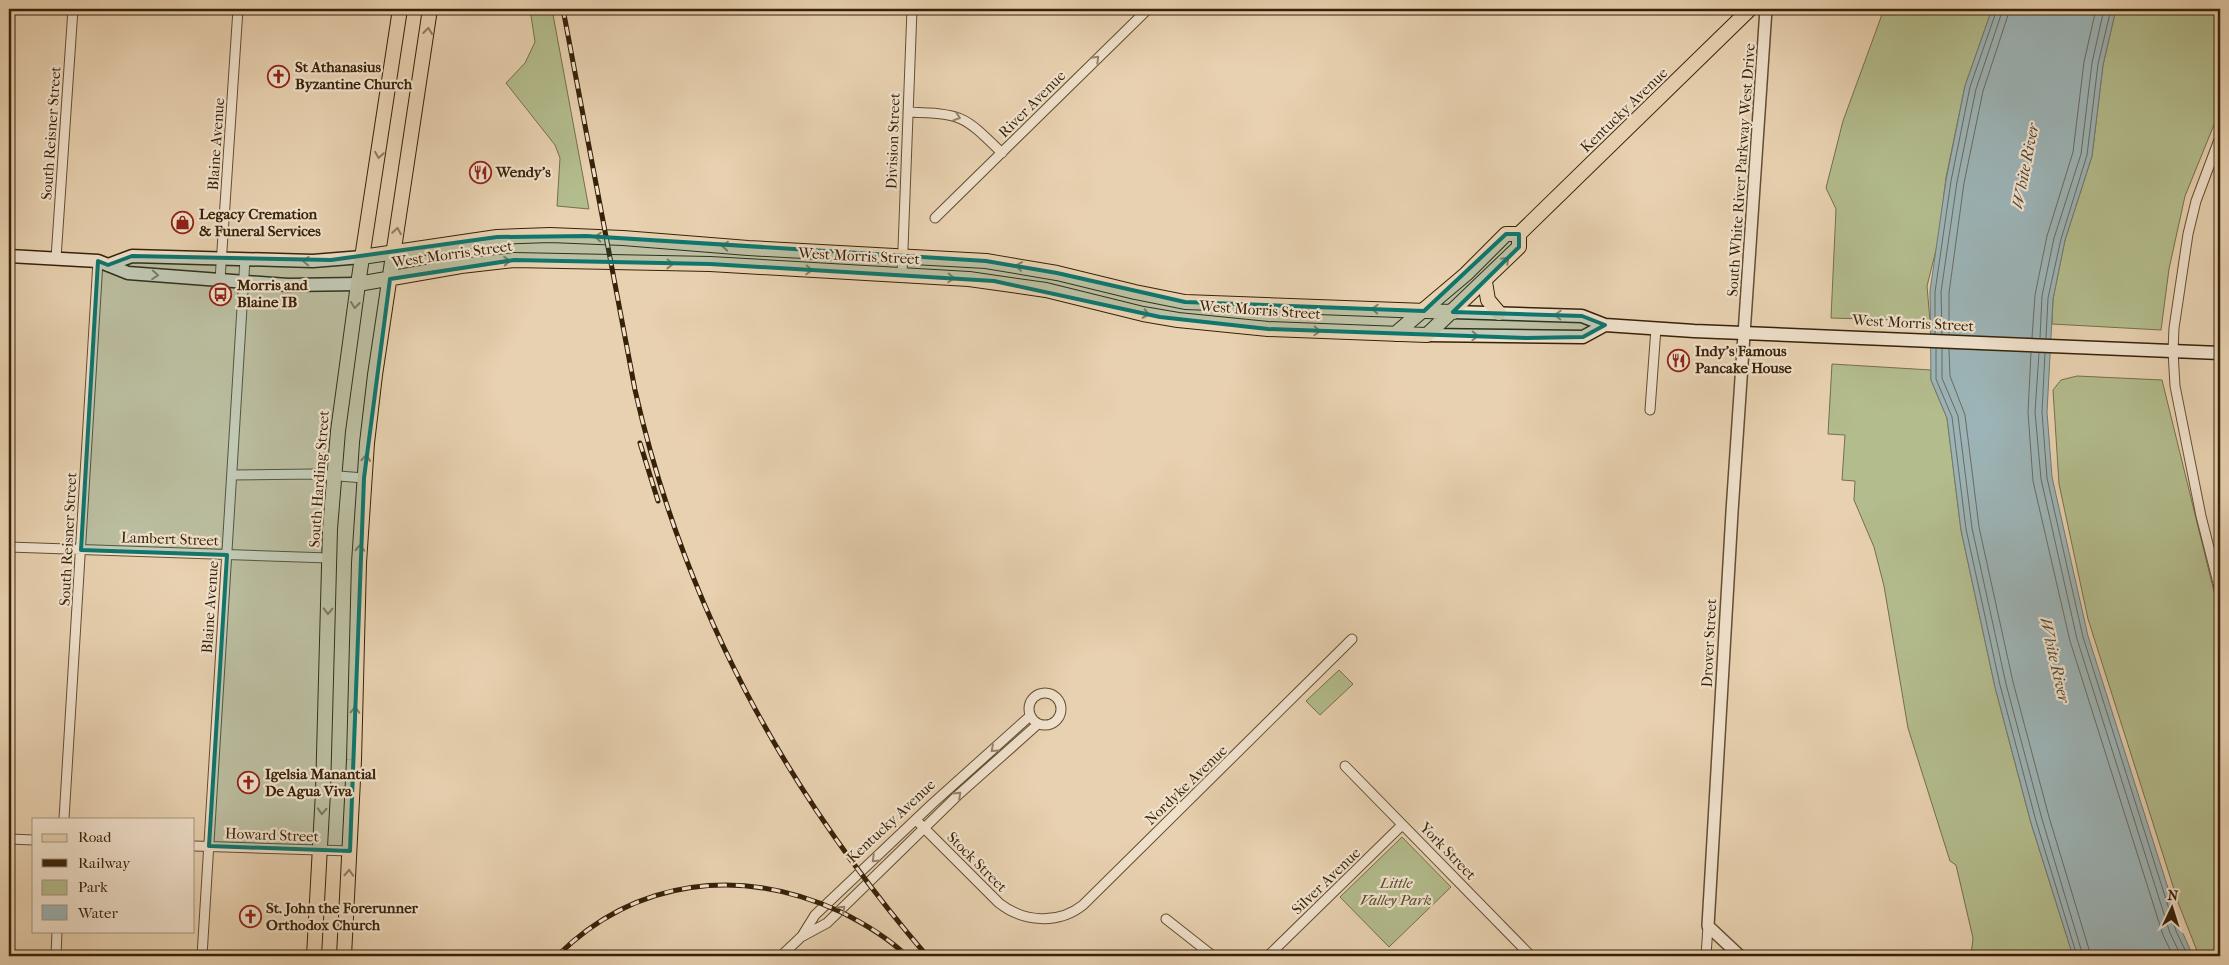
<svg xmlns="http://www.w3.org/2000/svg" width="2229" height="965" font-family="'IM FELL French Canon',serif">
  <rect width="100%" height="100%" fill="#e8d1b0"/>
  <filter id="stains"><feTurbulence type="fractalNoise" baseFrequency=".004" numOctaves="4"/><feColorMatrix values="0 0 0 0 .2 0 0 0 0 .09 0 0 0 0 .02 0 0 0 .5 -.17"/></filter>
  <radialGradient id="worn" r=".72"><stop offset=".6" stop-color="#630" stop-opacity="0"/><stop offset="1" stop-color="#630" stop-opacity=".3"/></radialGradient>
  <!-- green -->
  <path fill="#b3bc8d" stroke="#756f4a" d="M530 9H552L589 209 557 206 560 158 555 145 506 83 525 63 535 42Z
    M1884 9H1992L1965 86 1946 178 1938 242 1927 286 1930 321 1831 318 1836 209 1826 188 1843 121Z
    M2116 9H2220V110L2185 196 2169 269 2161 330 2052 324 2053 299 2065 240 2092 156 2103 65Z
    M1832 364 1931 370V380L1947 418 1961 530 1995 687 2031 823 2073 956H1971L1973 938 1956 865 1950 861 1908 728 1884 586 1874 547 1854 500 1855 481 1842 480 1845 435 1828 434Z
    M2077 376 2162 380 2220 616V956H2199L2179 905 2088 619 2059 484 2053 390 2061 380Z
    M1339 670 1353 684 1320 715 1306 701Z
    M1402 837 1451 887 1389 947 1340 897Z"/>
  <!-- water -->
  <path fill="#9cb4b7" stroke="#747a71" d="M1992 9H2116L2103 65 2092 156 2065 240 2053 299 2047 412 2052 477 2088 636 2181 929 2193 956H2073L2031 823 1995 687 1961 530 1947 418 1931 380 1930 291 1946 180 1965 86Z"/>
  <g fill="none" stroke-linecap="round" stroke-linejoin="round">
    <!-- shore -->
    <path stroke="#6a6b60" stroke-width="1" d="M1935 334V292L1951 181 1970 87 1997 9
      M1942 334 1941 292 1957 182 1976 89 2003 9
      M1949 334V293L1964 183 1983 91 2010 9
      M2032 338 2035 295 2047 236 2073 152 2084 62 2096 9
      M2040 338 2042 296 2054 238 2081 154 2092 63 2104 9
      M2046 338 2048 298 2061 239 2087 155 2098 64 2111 9
      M1936 349V379L1952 417 1966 529 2000 685 2036 821 2077 956
      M1942 349V378L1958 416 1972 528 2006 684 2042 819 2083 956
      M1949 349 1950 376 1965 415 1979 527 2013 682 2049 817 2091 956
      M2031 353 2028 412 2033 481 2070 641 2163 935 2173 956
      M2039 353 2035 412 2041 479 2077 639 2170 933 2181 956
      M2045 353 2042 412 2047 478 2083 637 2176 931 2188 956"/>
    <defs>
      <path id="minor" d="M908 112C963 114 963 115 1002 153
        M2220 137 2196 201 2188 234 2174 328 2173 351 2175 386 2201 516 2220 591
        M935 218 1148 9
        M56 258 73 9
        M902 275 912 9
        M220 280 238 9
        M1650 410 1656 328
        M232 475 314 474 364 478
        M9 547 329 558
        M1029 709a16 16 0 1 1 32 0a16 16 0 1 1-32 0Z
        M1345 766 1531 956
        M64 819 98 261
        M916 820 999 903C1023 922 1058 925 1083 905L1352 639
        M9 839 34 840
        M194 846 350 851
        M1166 919 1213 956
        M803 936 827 923 957 796 1038 724
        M56 956 57 931
        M202 956 245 259
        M781 956 802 936 815 915 932 804 1030 716
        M1268 956 1402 825
        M1706 956 1708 926"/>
      <path id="tertiary" d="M1740 956 1708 926 1732 512 1766 9"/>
      <path id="secondary" d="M9 256 98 261 128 273 220 280 288 285 358 284
        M108 265 132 256 313 261 362 257
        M1453 312 1582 316 1605 325 1694 331 2220 353
        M1427 335 1583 337 1605 325"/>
      <path id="primary" d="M362 257 497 237 550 235 623 238 748 248 986 261 1057 273 1135 292 1185 302 1453 312
        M1485 282 1488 300 1499 313
        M358 284 461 266 514 260 710 264 969 279 1046 290 1143 314 1178 320 1268 329 1427 335 1519 247V234
        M1395 334 1466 274 1506 234H1519L1750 9
        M314 956 323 792 330 529 338 431 358 284 400 9
        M344 956 354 760 359 563 367 443 375 375 430 9"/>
    </defs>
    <!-- minor casing -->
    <use href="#minor" stroke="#634e32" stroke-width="11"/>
    <!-- tertiary casing -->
    <use href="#tertiary" stroke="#634e32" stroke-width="14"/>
    <!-- secondary casing -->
    <use href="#secondary" stroke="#372208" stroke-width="15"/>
    <!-- primary casing -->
    <use href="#primary" stroke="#372208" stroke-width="16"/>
    <!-- minor -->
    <use href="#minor" stroke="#f0e1cc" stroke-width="9"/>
    <!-- tertiary -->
    <use href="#tertiary" stroke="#f0e1cc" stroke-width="11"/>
    <!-- secondary -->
    <use href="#secondary" stroke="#f0e1cc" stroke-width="12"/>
    <!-- primary -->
    <use href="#primary" stroke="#e8d1b0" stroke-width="14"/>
    <defs>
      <path id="rail" d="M563 9 635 390C684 606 784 789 927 956
        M640 443 658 501
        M557 956C636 878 741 866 841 912 865 924 887 937 907 956"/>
    </defs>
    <!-- rail casing -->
    <use href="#rail" stroke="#372208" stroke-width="5"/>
    <!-- rail -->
    <use href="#rail" stroke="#f0e1cc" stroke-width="3" stroke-dasharray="9" stroke-linecap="butt"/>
  </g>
  <!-- one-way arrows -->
  <defs><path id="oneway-chevron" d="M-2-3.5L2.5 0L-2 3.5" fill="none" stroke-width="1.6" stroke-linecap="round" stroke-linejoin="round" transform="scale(1.25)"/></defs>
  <g stroke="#907a5c">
    <use href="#oneway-chevron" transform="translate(428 31) rotate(-83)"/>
    <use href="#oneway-chevron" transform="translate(379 155) rotate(99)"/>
    <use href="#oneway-chevron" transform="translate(397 231) rotate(-81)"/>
    <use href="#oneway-chevron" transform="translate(598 237) rotate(-177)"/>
    <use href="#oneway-chevron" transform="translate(725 246) rotate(-175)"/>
    <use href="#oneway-chevron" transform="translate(1506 260) rotate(-45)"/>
    <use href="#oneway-chevron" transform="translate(507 261) rotate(-4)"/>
    <use href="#oneway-chevron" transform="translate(670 264) rotate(1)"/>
    <use href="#oneway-chevron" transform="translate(1019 266) rotate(-172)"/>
    <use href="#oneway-chevron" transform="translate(809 270) rotate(3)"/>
    <use href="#oneway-chevron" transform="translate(951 278) rotate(3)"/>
    <use href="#oneway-chevron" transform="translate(355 305) rotate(97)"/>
    <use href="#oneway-chevron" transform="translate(1375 309) rotate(-177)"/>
    <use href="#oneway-chevron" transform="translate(1146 314) rotate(12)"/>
    <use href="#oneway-chevron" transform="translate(1317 331) rotate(3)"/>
    <use href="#oneway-chevron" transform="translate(366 458) rotate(-85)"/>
    <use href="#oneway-chevron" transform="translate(360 548) rotate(-87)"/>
    <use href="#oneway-chevron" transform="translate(328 611) rotate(91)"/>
    <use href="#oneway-chevron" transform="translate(355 710) rotate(-88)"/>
    <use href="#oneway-chevron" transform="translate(322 811) rotate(93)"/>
    <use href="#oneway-chevron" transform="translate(349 873) rotate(-87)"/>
  </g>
  <g stroke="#94826a">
    <use href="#oneway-chevron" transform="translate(1096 59) rotate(-45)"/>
    <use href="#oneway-chevron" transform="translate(957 117) rotate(18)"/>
    <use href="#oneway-chevron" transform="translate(306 261) rotate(-178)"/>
    <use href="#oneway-chevron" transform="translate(155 275) rotate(4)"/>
    <use href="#oneway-chevron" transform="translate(1558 315) rotate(-178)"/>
    <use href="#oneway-chevron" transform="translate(1475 336) rotate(2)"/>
    <use href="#oneway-chevron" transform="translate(994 749) rotate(138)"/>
    <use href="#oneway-chevron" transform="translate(958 795) rotate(-43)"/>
    <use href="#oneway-chevron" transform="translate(875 859) rotate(136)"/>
    <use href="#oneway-chevron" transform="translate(842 909) rotate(-44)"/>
  </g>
  <!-- marked area -->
  <path fill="#0f766e" fill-opacity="0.2" stroke="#0f766e" stroke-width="4" stroke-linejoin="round" d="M1506 234H1519V247L1453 312 1582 316 1605 325 1583 337 1526 338 1268 329 1160 317 994 281 710 264 514 260 390 279 364 478 350 851 209 846 227 555 81 550 98 261 108 265 132 256 331 260 497 237 586 236 986 261 1057 273 1185 302 1424 311Z"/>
  <!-- icons -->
  <defs>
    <symbol id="church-ring" viewBox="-11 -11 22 22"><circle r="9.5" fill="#f0e1cc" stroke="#8f2418" stroke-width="1.5"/><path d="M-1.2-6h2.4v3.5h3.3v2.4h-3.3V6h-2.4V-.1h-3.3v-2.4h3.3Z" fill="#8f2418"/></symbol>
    <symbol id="restaurant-ring" viewBox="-11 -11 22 22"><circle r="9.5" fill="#f0e1cc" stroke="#8f2418" stroke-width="1.5"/><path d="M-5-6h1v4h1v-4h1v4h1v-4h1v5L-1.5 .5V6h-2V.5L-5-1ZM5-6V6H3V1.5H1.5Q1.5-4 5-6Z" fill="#8f2418"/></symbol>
    <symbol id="shop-ring" viewBox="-11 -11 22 22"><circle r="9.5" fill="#f0e1cc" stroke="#8f2418" stroke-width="1.5"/><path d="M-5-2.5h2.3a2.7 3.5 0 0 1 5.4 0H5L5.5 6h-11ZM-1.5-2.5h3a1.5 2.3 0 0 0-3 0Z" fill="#8f2418"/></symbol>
    <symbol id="bus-ring" viewBox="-11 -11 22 22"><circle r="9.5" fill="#f0e1cc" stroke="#8f2418" stroke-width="1.5"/><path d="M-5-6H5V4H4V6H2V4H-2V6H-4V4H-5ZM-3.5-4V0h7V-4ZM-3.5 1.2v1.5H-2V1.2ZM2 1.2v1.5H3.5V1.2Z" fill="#8f2418"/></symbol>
  </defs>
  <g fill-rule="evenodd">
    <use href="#church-ring" x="266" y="64" width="25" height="25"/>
    <use href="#restaurant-ring" x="468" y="160" width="25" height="25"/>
    <use href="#shop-ring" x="170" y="210" width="25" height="25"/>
    <use href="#bus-ring" x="208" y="282" width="25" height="25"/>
    <use href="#restaurant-ring" x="1666" y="348" width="25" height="25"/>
    <use href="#church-ring" x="236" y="770" width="25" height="25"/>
    <use href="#church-ring" x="238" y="904" width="25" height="25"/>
  </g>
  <g text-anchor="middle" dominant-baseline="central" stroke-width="4.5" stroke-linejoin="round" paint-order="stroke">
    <!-- poi labels -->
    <g font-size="15" font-weight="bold" fill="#372208" stroke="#f0e1cc" text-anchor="start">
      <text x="295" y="67">St Athanasius<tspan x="295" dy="17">Byzantine Church</tspan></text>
      <text x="496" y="172">Wendy's</text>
      <text x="199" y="214">Legacy Cremation<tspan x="199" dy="17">&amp; Funeral Services</tspan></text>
      <text x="237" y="285">Morris and<tspan x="237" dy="17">Blaine IB</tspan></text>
      <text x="1695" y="351">Indy's Famous<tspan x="1695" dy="17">Pancake House</tspan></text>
      <text x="265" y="774">Igelsia Manantial<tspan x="265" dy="17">De Agua Viva</tspan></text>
      <text x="266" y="908">St. John the Forerunner<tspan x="266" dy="17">Orthodox Church</tspan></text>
    </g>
    <!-- street labels -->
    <g font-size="15" fill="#372208" stroke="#f0e1cc">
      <text transform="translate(1032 104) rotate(-45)">River Avenue</text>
      <text transform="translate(1624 110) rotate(-44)">Kentucky Avenue</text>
      <text transform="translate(51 133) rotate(-86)">South Reisner Street</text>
      <text transform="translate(893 141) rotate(-88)">Division Street</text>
      <text transform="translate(216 144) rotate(-86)">Blaine Avenue</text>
      <text transform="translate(1741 170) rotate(-86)">South White River Parkway West Drive</text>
      <text transform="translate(452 254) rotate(-8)">West Morris Street</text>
      <text transform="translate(859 256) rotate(3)">West Morris Street</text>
      <text transform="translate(1260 310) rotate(4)">West Morris Street</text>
      <text transform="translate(1913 323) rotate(3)">West Morris Street</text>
      <text transform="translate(319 479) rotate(-86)">South Harding Street</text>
      <text transform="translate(68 539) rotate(-87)">South Reisner Street</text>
      <text transform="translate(170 539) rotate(2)">Lambert Street</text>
      <text transform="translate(210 607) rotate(-86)">Blaine Avenue</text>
      <text transform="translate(1709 643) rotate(-87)">Drover Street</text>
      <text transform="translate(1186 785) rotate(-44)">Nordyke Avenue</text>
      <text transform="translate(891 821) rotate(-43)">Kentucky Avenue</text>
      <text transform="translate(272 835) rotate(2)">Howard Street</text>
      <text transform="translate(1448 851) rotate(46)">York Street</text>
      <text transform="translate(977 862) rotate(45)">Stock Street</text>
      <text transform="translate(1326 881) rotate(-44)">Silver Avenue</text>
    </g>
    <!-- park labels -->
    <g font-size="15" font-style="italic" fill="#564829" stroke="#f0e1cc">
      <text x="1396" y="883">Little<tspan x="1396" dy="17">Valley Park</tspan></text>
    </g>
    <!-- water labels -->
    <g font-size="16" font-style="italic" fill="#504634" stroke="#f0e1cc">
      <text transform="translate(2025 166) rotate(-79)">White River</text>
      <text transform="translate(2055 660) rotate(77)">White River</text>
    </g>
  </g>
  <!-- margin -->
  <rect width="2229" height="965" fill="none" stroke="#e8d1b0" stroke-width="30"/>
  <rect x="10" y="10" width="2209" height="945" fill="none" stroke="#372208" stroke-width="2.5"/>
  <rect x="15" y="15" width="2199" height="935" fill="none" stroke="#372208"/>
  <!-- legend -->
  <rect x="32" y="818" width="162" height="115" fill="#f0e1cc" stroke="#a6957e"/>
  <rect x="42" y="834" width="25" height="8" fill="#e8d1b0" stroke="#a6957e"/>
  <text x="78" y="842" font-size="15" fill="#372208">Road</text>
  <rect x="42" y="859" width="25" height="8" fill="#372208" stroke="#a6957e"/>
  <text x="78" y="868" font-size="15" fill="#372208">Railway</text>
  <rect x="42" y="880" width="25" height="15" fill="#b3bc8d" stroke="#a6957e"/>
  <text x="78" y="892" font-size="15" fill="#372208">Park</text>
  <rect x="42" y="905" width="25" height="15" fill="#9cb4b7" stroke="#a6957e"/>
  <text x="78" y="918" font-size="15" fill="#372208">Water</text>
  <!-- north arrow -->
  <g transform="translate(2172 908) rotate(4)" stroke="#f0e1cc" stroke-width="4" paint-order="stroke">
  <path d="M0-4L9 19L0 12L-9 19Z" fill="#372208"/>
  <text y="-8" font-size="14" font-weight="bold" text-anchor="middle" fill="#372208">N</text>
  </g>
  <rect width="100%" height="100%" filter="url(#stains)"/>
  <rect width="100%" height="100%" fill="url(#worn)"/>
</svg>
